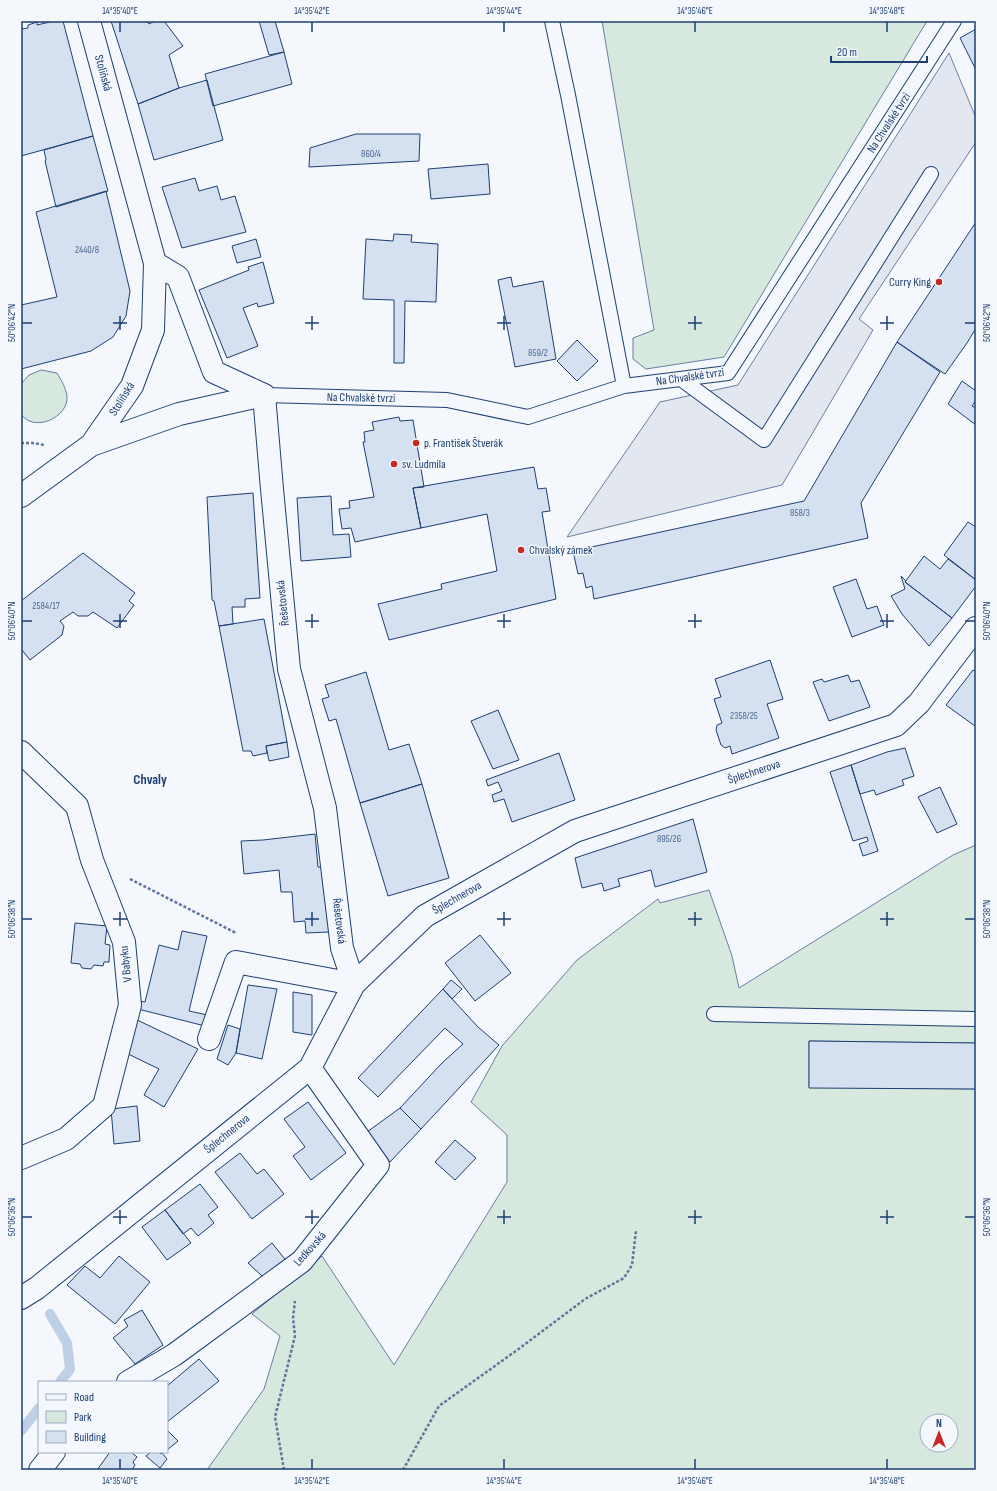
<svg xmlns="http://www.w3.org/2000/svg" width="997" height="1491" font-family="'Sofia Sans Condensed',sans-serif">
  <rect width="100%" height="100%" fill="#f4f7fb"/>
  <!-- green -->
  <path fill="#d7e8df" stroke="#687fa3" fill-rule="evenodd" d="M602 21H927L724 357 646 369 633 359V338L654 330Z
    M41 370 57 373C61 380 66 388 67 396 69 418 33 433 21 414V384L29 375Z
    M976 845V1043L809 1041V1087L976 1089V1470H207L264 1389 280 1336 252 1314 322 1256 394 1365 507 1182V1135L471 1102 502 1046 577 960 658 899 660 903 709 890 732 956 739 988 953 855ZM927 1421H951V1445H927Z"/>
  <!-- parking -->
  <path fill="#e3e8f0" stroke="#687fa3" d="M949 53 976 118V142L859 319 873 330 782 485 567 537 660 402 738 385Z"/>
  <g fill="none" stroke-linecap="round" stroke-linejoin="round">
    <!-- stream -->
    <path stroke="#bed0e5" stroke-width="10" d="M50 1314 67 1343 70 1369 60 1382
      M21 1431 39 1408"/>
  </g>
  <!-- building -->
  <path fill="#d5e0f0" stroke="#1d3f73" d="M54 21H63L93 136 21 156V28L22 29 28 28V25L37 22V25Z
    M111 21H147L149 24 155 21H164L183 46 169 55 179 88 138 104Z
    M259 21H275L284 52 269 55Z
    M976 29V70L960 38Z
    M284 52 292 84 213 106 205 74Z
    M207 80 223 140 154 160 138 104 179 88Z
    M356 134H420L419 161 309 167 310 148Z
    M93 136 108 191 56 207 45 161 46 160 44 150Z
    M488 164 490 194 431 199 428 169Z
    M195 178 199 191 217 186 221 200 235 196 246 232 182 248 162 187Z
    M106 191 130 291 126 316 113 337 91 351 21 369V305L57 297 36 212Z
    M976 222V328L967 343 945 374 897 342Z
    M394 234 412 235 411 242 438 244 436 302 405 301 404 363H394V300L363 299 366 239 393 241Z
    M256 239 261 257 237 263 232 246Z
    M263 262 274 303 258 307 257 303 243 308 258 346 227 358 199 290 249 270 248 267Z
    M511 277 513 287 543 281 556 359 515 367 498 280Z
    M577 340 598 361 577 381 557 361Z
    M897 342 940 372 861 503 868 538 594 599 592 586 586 588 583 573 578 574 573 551 804 501Z
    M962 381 976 391V400L972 406 976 408V425L948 404Z
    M399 417 400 421 413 420 424 487 413 488 421 528 355 542 351 528 342 529 339 509 350 508 349 501 374 497 363 442H365L364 432 374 430 372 422Z
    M534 467 538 489 546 488 550 511 542 512 556 599 389 640 378 604 442 589 441 584 497 571 487 514 421 528 413 488Z
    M253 493 260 598 245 599V607H232L233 624 219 626 214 601 212 600 207 497Z
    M331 496 333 535 349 534 351 557 301 561 297 498Z
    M968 522 976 527V580L944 555Z
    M83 553 135 593 129 601 134 605 117 628 93 612 88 616H78L73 612 60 621 64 626 62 635 30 660 22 650 21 651V601Z
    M924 556 940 569 948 559 976 580V586L952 618 905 582Z
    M901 576 906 581 905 582 952 618 929 646 902 614 891 596 905 589Z
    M856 579 867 609 877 606 884 625 852 637 833 587Z
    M264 619 287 742 266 746 267 753 253 756 251 751H243L219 626Z
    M770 660 783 699 767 704 779 738 732 754 730 746 725 748 721 745 716 730 717 725 722 723 714 699 721 697 715 679Z
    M973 670 976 672V726H975L946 705Z
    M366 672 389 750 409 744 422 784 360 803 336 719 329 721 322 699 329 697 325 685Z
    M848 675 851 682 859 680 870 707 829 721 813 682 822 679 824 682Z
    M498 710 519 760 493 769 471 721Z
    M287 742 289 757 269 761 266 746Z
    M905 748 914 776 902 780 904 785 876 795 874 790 860 794 851 765 887 752Z
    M559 753 575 800 512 822 504 799 494 802 492 795 502 791 498 782 488 786 486 780Z
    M851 765 878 851 863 856 859 844 868 841 867 837 853 841 830 772Z
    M422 784 449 878 388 896 360 803Z
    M940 787 957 824 937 833 918 797Z
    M693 819 707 872 655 887 651 870 618 879 620 886 604 891 602 883 582 888 575 858Z
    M315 834 318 867H324L329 932 306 933 305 921 294 922 292 892H281L279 870 244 874 241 841 263 840Z
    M75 923 107 926 105 944 110 945 109 962H104L103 966 94 965 91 969 82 968 80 964 71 963Z
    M182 931 207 936 189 1011 212 1016 209 1027 134 1008 135 1000 145 1002 159 945 178 950Z
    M480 935 511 973 475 1001 445 963Z
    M451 980 462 989 452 999 443 989Z
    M248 985 277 989 262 1059 236 1053Z
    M443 989 478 1027 499 1045 421 1129 400 1108 442 1063 463 1044 445 1028 378 1097 358 1078Z
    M293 992 312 995V1035L293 1032Z
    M135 1019 198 1049 164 1107 144 1095 159 1069 124 1052Z
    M228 1025 240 1029 236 1053 228 1065 217 1059Z
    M809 1041 976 1043V1089L809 1088Z
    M308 1102 346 1153 311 1180 293 1156 305 1147 284 1119Z
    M137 1106 140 1141 114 1144 111 1109Z
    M400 1108 421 1129 390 1162 367 1132Z
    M455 1140 476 1158 455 1180 435 1162Z
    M240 1153 257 1174 264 1169 284 1194 252 1219 215 1172Z
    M200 1184 218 1207 208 1215 214 1223 198 1236 191 1228 183 1234 165 1210Z
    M165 1210 191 1243 167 1260 142 1227Z
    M272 1243 288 1263 264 1281 262 1276 248 1263Z
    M119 1256 150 1282 115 1324 67 1285 85 1266 100 1278Z
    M142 1310 163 1345 135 1364 113 1338 128 1326 124 1320Z
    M199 1359 219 1381 167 1422V1386Z
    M167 1430 178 1441 167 1450Z
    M110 1452H131L137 1457 133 1462 135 1465 132 1470H97Z
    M151 1452H159L161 1454 162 1453 167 1459 160 1468 146 1456Z"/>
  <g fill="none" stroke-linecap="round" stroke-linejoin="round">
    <defs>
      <path id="lane" d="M552 21 568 95 624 386
        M681 379 764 440 931 174
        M264 395 447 400 528 417 624 386 728 373 954 21
        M714 1014 976 1019"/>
      <path id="street" d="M155 263 178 277 214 372 264 395
        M91 445 179 414 264 395 272 489 289 669 325 808 342 948 354 984 236 962 209 1039
        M21 496 91 445 132 386 153 330 155 263 89 21
        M21 752 77 806 92 860 124 942 130 1005 104 1106 66 1139 21 1158
        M21 1298 37 1288 310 1068 354 984 425 916 575 831 896 725 919 703 976 628
        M128 1382 174 1355 302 1261 378 1165 310 1068
        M40 1470 54 1452"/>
    </defs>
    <!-- lane casing -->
    <use href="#lane" stroke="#1d3f73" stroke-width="16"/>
    <!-- street casing -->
    <use href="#street" stroke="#1d3f73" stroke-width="24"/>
    <!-- path -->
    <path stroke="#5e769c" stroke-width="2.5" stroke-dasharray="3 2" stroke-linecap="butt" d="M21 443H34L44 445
      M130 879 236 933
      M284 1470 275 1417 295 1336 293 1318 295 1301
      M403 1470 439 1406 520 1348 585 1299 624 1278 632 1265 636 1231"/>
    <!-- lane -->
    <use href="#lane" stroke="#f4f7fb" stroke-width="14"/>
    <!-- street -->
    <use href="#street" stroke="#f4f7fb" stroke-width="22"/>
  </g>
  <!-- ticks -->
  <path fill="none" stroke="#1d3f73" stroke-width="1.5" d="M120 22V32M312 22V32M504 22V32M695 22V32M887 22V32M120 316V330M312 316V330M504 316V330M695 316V330M887 316V330M22 323H32M113 323H127M305 323H319M497 323H511M688 323H702M880 323H894M965 323H975M120 614V628M312 614V628M504 614V628M695 614V628M887 614V628M22 621H32M113 621H127M305 621H319M497 621H511M688 621H702M880 621H894M965 621H975M120 912V926M312 912V926M504 912V926M695 912V926M887 912V926M22 919H32M113 919H127M305 919H319M497 919H511M688 919H702M880 919H894M965 919H975M120 1210V1224M312 1210V1224M504 1210V1224M695 1210V1224M887 1210V1224M22 1217H32M113 1217H127M305 1217H319M497 1217H511M688 1217H702M880 1217H894M965 1217H975M120 1459V1469M312 1459V1469M504 1459V1469M695 1459V1469M887 1459V1469"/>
  <!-- markers -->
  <g fill="#c62828" stroke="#f4f7fb" stroke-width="1.5">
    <circle cx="939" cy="282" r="4"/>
    <circle cx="416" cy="443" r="4"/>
    <circle cx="394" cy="464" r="4"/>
    <circle cx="521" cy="550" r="4"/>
  </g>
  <g text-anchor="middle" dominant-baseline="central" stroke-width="3" stroke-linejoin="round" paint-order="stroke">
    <!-- number labels -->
    <g font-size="10" fill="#4b6792">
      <text x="371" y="154">860/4</text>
      <text x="87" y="250">2440/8</text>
      <text x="538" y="353">859/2</text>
      <text x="800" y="513">858/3</text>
      <text x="46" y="606">2584/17</text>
      <text x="744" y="716">2358/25</text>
      <text x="669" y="839">895/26</text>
    </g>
    <!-- street labels -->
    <g font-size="12" fill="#1d3f73" stroke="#f4f7fb">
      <text transform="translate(103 73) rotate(75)">Stoliňská</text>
      <text transform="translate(889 123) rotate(-57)">Na Chvalské tvrzi</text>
      <text transform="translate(690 377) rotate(-8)">Na Chvalské tvrzi</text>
      <text transform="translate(361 398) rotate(1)">Na Chvalské tvrzi</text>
      <text transform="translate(122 399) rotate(-58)">Stoliňská</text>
      <text transform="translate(283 603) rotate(-96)">Řešetovská</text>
      <text transform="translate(754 772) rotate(-18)">Šplechnerova</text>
      <text transform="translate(457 898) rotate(-30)">Šplechnerova</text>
      <text transform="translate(339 921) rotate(83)">Řešetovská</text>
      <text transform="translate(126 964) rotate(-96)">V Babyku</text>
      <text transform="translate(227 1134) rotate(-39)">Šplechnerova</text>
      <text transform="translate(310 1249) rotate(-48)">Ledkovská</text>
    </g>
    <!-- poi labels -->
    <g font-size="12" fill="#1d3f73" stroke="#f4f7fb" text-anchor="start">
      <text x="931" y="282" text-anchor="end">Curry King</text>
      <text x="424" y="443">p. František Štverák</text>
      <text x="402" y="464">sv. Ludmila</text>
      <text x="529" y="550">Chvalský zámek</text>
    </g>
    <!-- quarter labels -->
    <g font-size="14" font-weight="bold" fill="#1d3f73" stroke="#f4f7fb">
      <text x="150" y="779">Chvaly</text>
    </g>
  </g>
  <!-- border -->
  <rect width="997" height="1491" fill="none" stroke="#f4f7fb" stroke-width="44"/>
  <!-- legend -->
  <rect x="38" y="1381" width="130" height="72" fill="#f4f7fb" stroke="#9eadc5"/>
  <rect x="46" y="1394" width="20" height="6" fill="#f4f7fb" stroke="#9eadc5"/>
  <text x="74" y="1401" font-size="12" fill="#1d3f73">Road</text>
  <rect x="46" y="1411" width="20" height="12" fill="#d7e8df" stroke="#9eadc5"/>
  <text x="74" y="1421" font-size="12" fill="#1d3f73">Park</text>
  <rect x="46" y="1431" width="20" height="12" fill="#d5e0f0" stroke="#9eadc5"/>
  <text x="74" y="1441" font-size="12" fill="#1d3f73">Building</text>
  <!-- north arrow -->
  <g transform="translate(939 1433)"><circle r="19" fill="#f4f7fb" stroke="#9eadc5"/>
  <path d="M0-3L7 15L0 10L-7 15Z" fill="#c62828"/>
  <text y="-6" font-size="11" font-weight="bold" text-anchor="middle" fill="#1d3f73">N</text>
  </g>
  <!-- scale -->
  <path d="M831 56v6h96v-6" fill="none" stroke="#1d3f73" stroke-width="2"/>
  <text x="837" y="56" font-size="12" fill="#1d3f73" stroke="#f4f7fb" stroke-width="3" paint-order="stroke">20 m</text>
  <rect x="22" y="22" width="953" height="1447" fill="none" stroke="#1d3f73" stroke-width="1.5"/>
  <g font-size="10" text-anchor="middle" fill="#1d3f73">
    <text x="120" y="14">14°35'40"E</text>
    <text x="312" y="14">14°35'42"E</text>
    <text x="504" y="14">14°35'44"E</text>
    <text x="695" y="14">14°35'46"E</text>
    <text x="887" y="14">14°35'48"E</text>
    <text transform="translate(11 323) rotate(-90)" y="4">50°06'42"N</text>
    <text transform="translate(986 323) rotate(-90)" y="4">50°06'42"N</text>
    <text transform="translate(11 621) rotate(-90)" y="4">50°06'40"N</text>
    <text transform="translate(986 621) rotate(-90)" y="4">50°06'40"N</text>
    <text transform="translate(11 919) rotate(-90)" y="4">50°06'38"N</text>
    <text transform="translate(986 919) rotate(-90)" y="4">50°06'38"N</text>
    <text transform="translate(11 1217) rotate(-90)" y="4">50°06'36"N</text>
    <text transform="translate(986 1217) rotate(-90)" y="4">50°06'36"N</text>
    <text x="120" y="1484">14°35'40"E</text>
    <text x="312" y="1484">14°35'42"E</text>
    <text x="504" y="1484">14°35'44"E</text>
    <text x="695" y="1484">14°35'46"E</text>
    <text x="887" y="1484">14°35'48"E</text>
  </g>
</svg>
